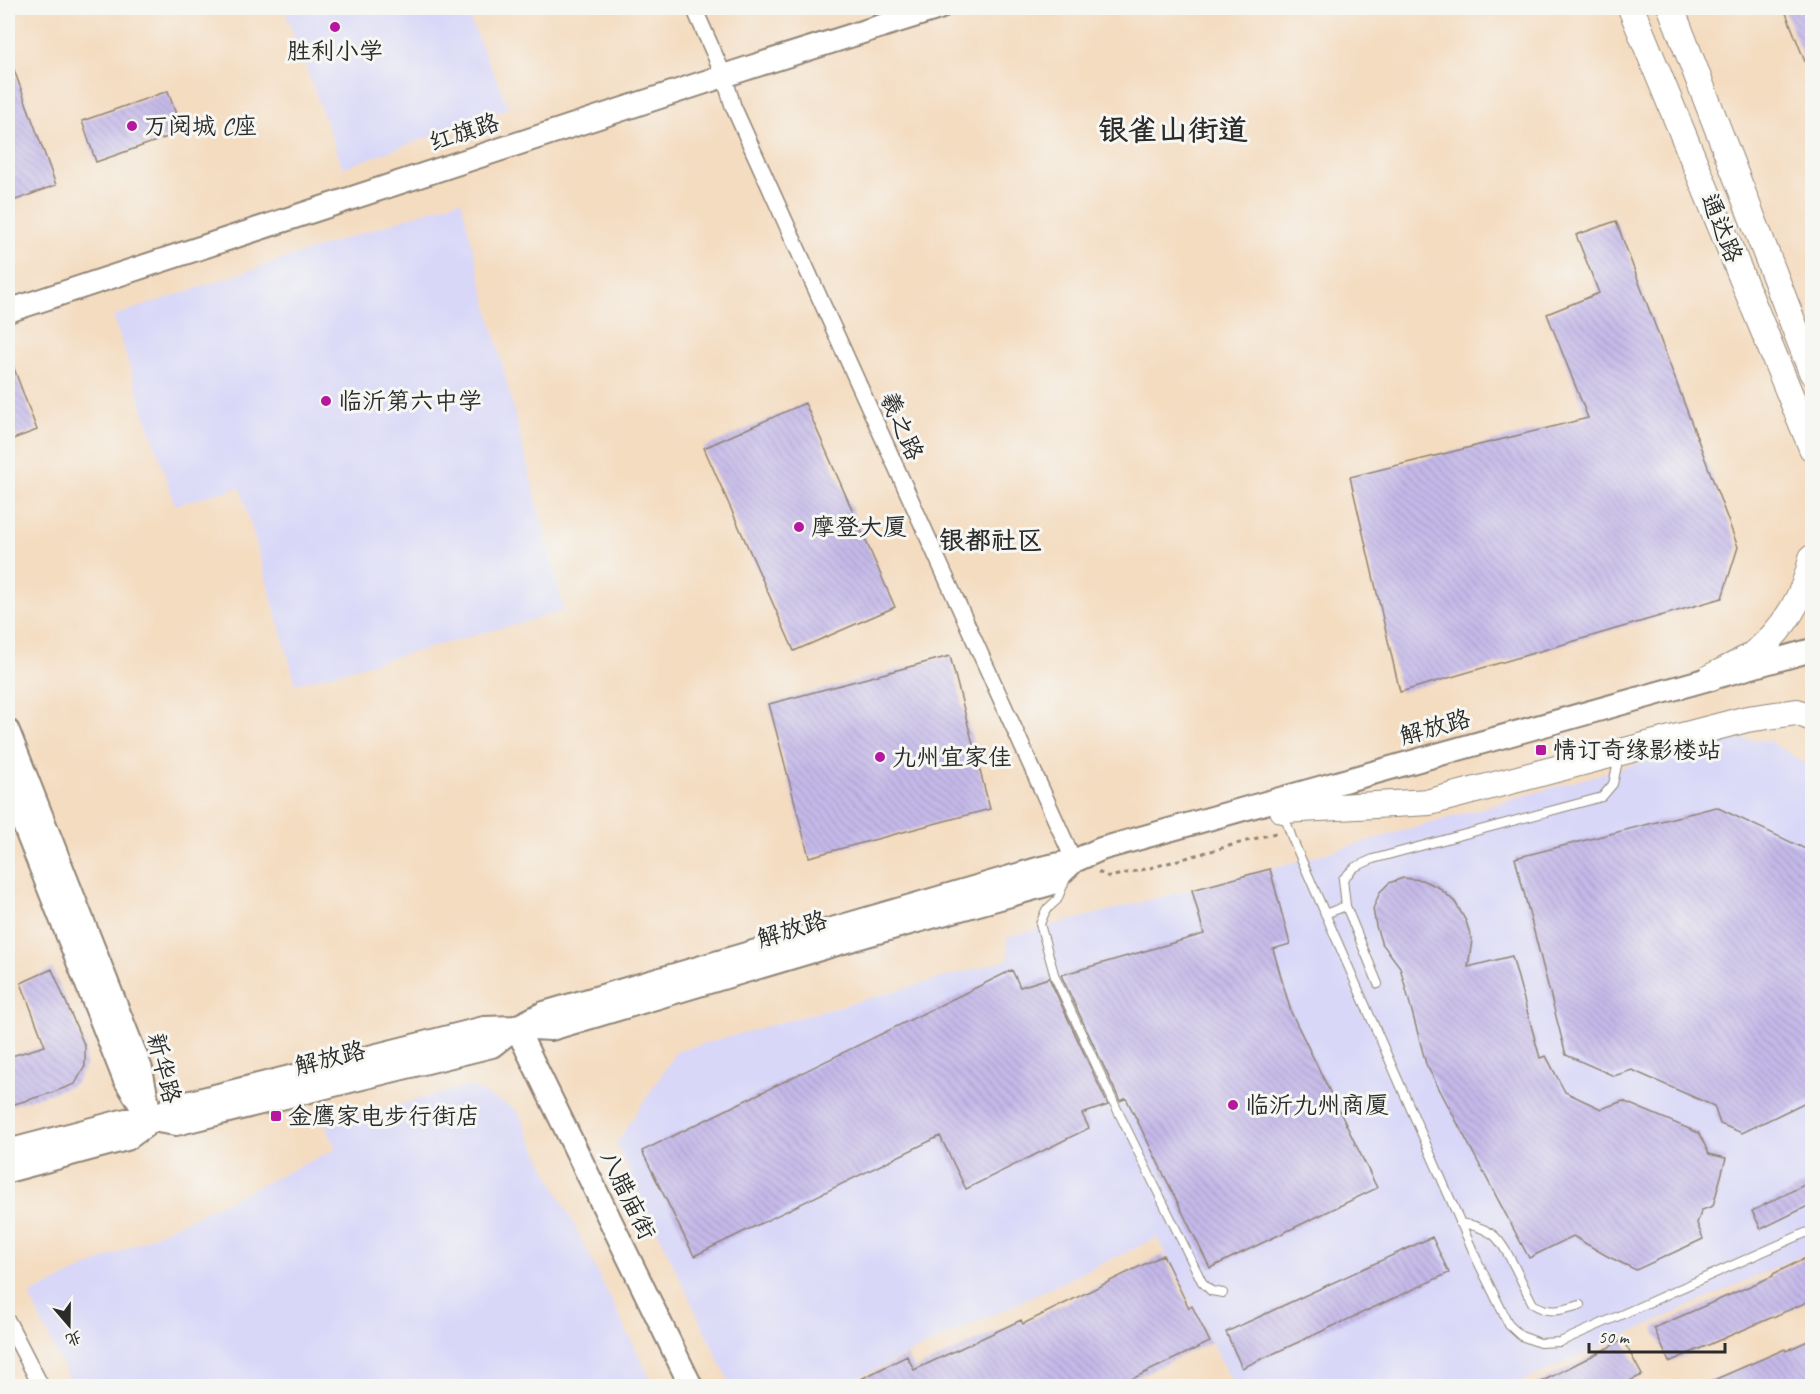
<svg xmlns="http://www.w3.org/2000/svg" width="1820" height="1394" font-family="Caveat,'LXGW WenKai TC',sans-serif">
  <defs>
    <pattern id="building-back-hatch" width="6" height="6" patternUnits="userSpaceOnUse" patternTransform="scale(1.5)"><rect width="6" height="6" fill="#c5b9e9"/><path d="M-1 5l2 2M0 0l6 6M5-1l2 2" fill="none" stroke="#a99fc8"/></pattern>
  </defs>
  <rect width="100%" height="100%" fill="#f6f6f2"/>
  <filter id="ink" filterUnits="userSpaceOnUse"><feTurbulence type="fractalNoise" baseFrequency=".0167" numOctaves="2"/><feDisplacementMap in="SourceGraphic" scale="12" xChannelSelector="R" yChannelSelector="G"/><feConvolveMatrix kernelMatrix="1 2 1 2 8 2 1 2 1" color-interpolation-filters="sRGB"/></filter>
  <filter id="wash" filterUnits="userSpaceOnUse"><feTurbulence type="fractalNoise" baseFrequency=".008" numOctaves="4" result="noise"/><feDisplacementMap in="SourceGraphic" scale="24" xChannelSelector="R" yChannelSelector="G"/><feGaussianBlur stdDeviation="1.35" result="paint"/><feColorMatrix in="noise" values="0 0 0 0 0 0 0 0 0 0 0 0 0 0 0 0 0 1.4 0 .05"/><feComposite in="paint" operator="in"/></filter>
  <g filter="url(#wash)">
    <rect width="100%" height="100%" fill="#f4dcc0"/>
    <!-- built -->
    <path fill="#d8d7f8" d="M284 8H465L509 108 343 168Z
      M461 200 564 611 296 684 240 487 175 505 113 316Z
      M1725 738 1769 741 1812 768V1251L1513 1386H1234L1157 1238 840 1386H731L616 1144 677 1051 1008 960 1007 937 1284 865Z
      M470 1086 517 1110 654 1386H72L29 1295 336 1149 325 1124Z"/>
    <g id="blocks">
      <!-- building -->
      <path fill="url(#building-back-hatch)" d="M1784 8H1812V77H1811Z
        M8 56H9L56 185 8 203Z
        M168 91 182 132 96 162 82 121Z
        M1616 221 1738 547 1722 598 1400 692 1350 477 1588 418 1547 314 1599 293 1576 235Z
        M8 355H9L37 430 8 441Z
        M805 403 895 607 794 651 704 448Z
        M950 656 990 809 809 857 769 704Z
        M1716 807 1812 852V1099L1742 1133 1720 1124 1714 1106 1632 1070 1614 1076 1566 1055 1515 858Z
        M1270 869 1290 944 1273 949 1291 1012 1377 1188 1210 1268 1126 1098 1120 1101 1061 975 1204 934 1192 890Z
        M1403 878 1422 880 1438 887 1455 902 1466 921 1472 940 1468 967 1512 956 1540 1058 1546 1056 1565 1092 1601 1109 1623 1101 1699 1133 1709 1154 1726 1158 1713 1206 1702 1210 1697 1223 1703 1239 1636 1270 1607 1256 1573 1236 1529 1258 1426 1064 1400 967 1381 942 1376 926 1373 909 1380 892 1389 883Z
        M52 969 85 1047V1066L75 1084 51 1093 8 1106V1057L45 1046 21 983Z
        M1012 970 1020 987 1049 978 1108 1105 1082 1114 1089 1128 966 1189 940 1136 694 1256 642 1151Z
        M1812 1181V1204L1761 1229 1752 1211Z
        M1432 1237 1449 1273 1242 1368 1226 1332Z
        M1163 1255 1189 1308 1192 1306 1210 1342 1117 1386H847L907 1356 914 1370 1021 1320 1023 1324Z
        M1812 1255V1300L1669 1362 1654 1328 1773 1276V1274Z
        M1812 1339V1381L1801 1386H1700L1785 1349 1786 1351Z
        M1623 1340 1642 1375 1620 1386H1533Z"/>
    </g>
  </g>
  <g filter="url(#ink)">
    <use href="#blocks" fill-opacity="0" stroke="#908476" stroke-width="1.5"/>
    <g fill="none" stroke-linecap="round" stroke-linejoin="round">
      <defs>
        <path id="lane" d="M1284 815 1292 838 1477 1260 1509 1325 1521 1336 1540 1343 1560 1342 1812 1230
          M1065 881 1057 900 1046 910 1040 924 1055 977 1114 1103 1202 1282 1211 1291 1223 1293
          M1346 906 1378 984
          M1325 914 1346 906 1343 879 1355 867 1373 859 1602 797 1613 784 1619 757
          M1460 1223C1472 1225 1482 1227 1492 1234 1506 1243 1524 1288 1533 1304 1549 1315 1563 1310 1580 1305"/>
        <path id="street" d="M694 8 724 76 733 106 1074 861
          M8 1322 41 1386"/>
        <path id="secondary" d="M8 311 751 67 939 8
          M8 731 141 1069 151 1120
          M8 785 124 1078 143 1109
          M516 1027 691 1386
          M8 1151 126 1120H151L176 1124 492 1046 516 1027 544 1013 1041 868 1074 861
          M8 1171 127 1139 171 1107 484 1028 516 1027 551 1029 867 935 1050 884 1074 861 1101 849 1812 650"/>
        <path id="primary" d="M1631 8 1812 448
          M1671 8 1812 372
          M1711 677C1725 670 1740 663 1752 655 1783 632 1805 595 1812 558
          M1283 810 1430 802 1747 719 1797 712 1812 718"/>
      </defs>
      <!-- lane casing -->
      <use href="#lane" stroke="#908476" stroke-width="10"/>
      <!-- street casing -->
      <use href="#street" stroke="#908476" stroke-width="18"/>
      <!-- secondary casing -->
      <use href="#secondary" stroke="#908476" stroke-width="26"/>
      <!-- primary casing -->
      <use href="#primary" stroke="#908476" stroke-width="28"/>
      <!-- path -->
      <path stroke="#908476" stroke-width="3" stroke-dasharray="4.5 4.5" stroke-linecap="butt" d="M1098 872 1109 877 1150 868 1279 832"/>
      <!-- lane -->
      <use href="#lane" stroke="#fff" stroke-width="8"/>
      <!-- street -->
      <use href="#street" stroke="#fff" stroke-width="15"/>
      <!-- secondary -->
      <use href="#secondary" stroke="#fff" stroke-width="22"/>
      <!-- primary -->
      <use href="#primary" stroke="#fff" stroke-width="26"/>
    </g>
  </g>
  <!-- markers -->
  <g fill="#b5179e" stroke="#f6f6f2" stroke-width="2">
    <circle cx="335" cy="27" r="6"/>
    <circle cx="132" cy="126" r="6"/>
    <circle cx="326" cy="401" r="6"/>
    <circle cx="799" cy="527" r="6"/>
    <rect x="1535" y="744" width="12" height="12" rx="3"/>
    <circle cx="880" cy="757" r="6"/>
    <circle cx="1233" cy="1105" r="6"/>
    <rect x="270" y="1110" width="12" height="12" rx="3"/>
  </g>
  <g text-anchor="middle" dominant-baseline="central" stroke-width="6" stroke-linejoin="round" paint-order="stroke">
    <!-- poi labels -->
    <g font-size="24" fill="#2b2b2b" stroke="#f6f6f2" text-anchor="start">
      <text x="335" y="51" text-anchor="middle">胜利小学</text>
      <text x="144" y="126">万阅城 C座</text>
      <text x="338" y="401">临沂第六中学</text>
      <text x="811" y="527">摩登大厦</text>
      <text x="1553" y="750">情订奇缘影楼站</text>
      <text x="892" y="757">九州宜家佳</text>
      <text x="1245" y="1105">临沂九州商厦</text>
      <text x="288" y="1116">金鹰家电步行街店</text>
    </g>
    <!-- street labels -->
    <g font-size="24" fill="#2b2b2b" stroke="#f6f6f2">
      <text transform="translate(464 132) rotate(-18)">红旗路</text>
      <text transform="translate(1722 228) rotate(68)">通达路</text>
      <text transform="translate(902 426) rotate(66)">羲之路</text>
      <text transform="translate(1435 727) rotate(-16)">解放路</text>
      <text transform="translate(792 929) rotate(-17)">解放路</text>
      <text transform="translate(330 1058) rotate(-14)">解放路</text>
      <text transform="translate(164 1068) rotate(76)">新华路</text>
      <text transform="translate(628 1195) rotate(64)">八腊庙街</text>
    </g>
    <!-- neighbourhood labels -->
    <g font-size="26" font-weight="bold" fill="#2b2b2b" stroke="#f6f6f2">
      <text x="991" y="540">银都社区</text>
    </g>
    <!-- district labels -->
    <g font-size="30" font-weight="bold" fill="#2b2b2b" stroke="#f6f6f2">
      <text x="1173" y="130">银雀山街道</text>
    </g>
  </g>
  <!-- margin -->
  <rect width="1820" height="1394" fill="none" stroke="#f6f6f2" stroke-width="30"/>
  <!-- north arrow -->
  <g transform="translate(69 1325) rotate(160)" stroke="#f6f6f2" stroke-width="4.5" paint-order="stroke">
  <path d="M0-4.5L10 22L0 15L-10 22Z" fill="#2b2b2b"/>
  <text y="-9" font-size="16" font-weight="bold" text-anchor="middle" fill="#2b2b2b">北</text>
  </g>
  <!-- scale -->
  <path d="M1589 1343v9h136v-9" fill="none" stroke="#2b2b2b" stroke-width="3"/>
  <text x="1598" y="1343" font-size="18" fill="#2b2b2b" stroke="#f6f6f2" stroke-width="4.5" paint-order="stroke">50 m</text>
</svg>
